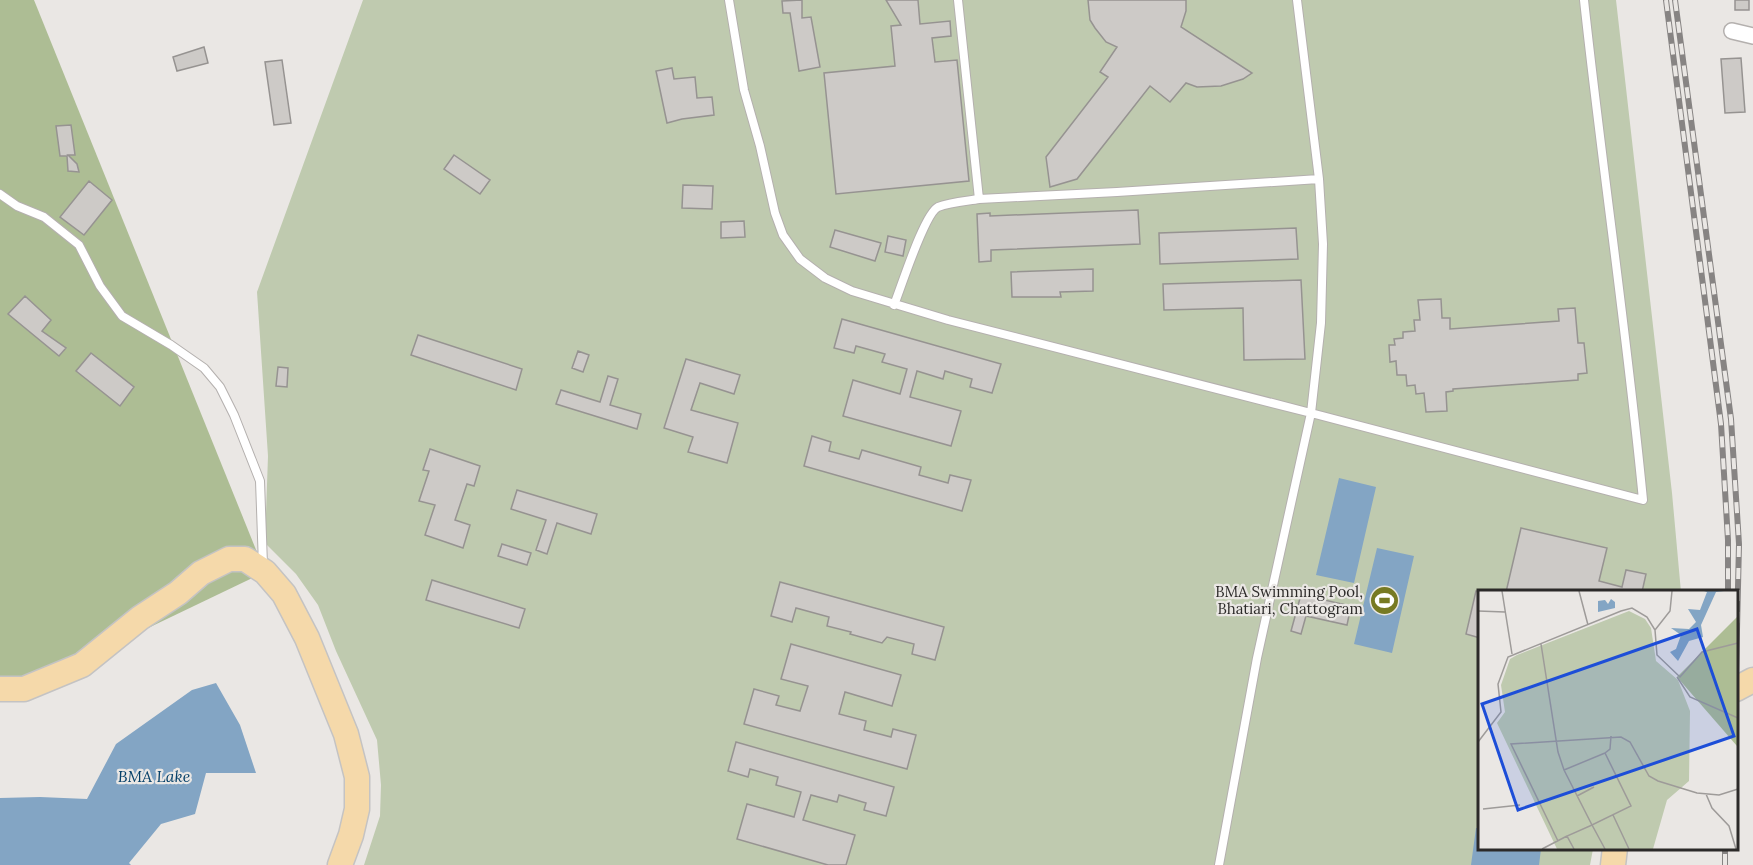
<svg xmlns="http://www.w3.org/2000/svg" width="1753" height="865" font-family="Lora,serif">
  <rect width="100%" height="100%" fill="#eae7e4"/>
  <!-- green -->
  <path fill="#bfcaaf" d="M363 0H1616L1672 493 1681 592H1480V848L1593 849 1590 865H364L380 816 381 785 377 740 336 651 318 605 296 574 265 543 268 456 257 292Z"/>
  <!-- forest -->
  <path fill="#adbd94" d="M0 0H34L265 572 0 699Z"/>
  <!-- water -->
  <path fill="#83a5c4" d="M1339 478 1376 487 1354 583 1316 575Z
    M1377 548 1414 556 1392 653 1354 644Z
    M216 683 240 725 256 773H206L195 814 161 824 129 863 131 865H0V798L40 797 87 799 116 744 192 690Z
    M1476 828H1480V848L1541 849 1539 865H1471Z"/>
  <!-- building -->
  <path fill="#cdcac7" stroke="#969391" stroke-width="1.5" d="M802 0V18L811 17 820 67 799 71 790 13H783L782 1Z
    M886 0H918L920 24 950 21 951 36 932 38 935 62 957 60 969 181 836 194 824 73 895 66 891 26 901 25Z
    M1088 0H1186V11L1181 27 1252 73 1243 79 1221 86 1197 87 1186 83 1170 102 1150 86 1077 179 1050 187 1046 157 1108 77 1100 72 1117 47 1106 42 1095 28 1090 20Z
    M1735 0H1749V10H1735Z
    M204 47 208 63 177 71 173 57Z
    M1741 58 1745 112 1725 113 1721 59Z
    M282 60 291 123 274 125 265 62Z
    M672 68 674 79 695 77 697 98 712 97 714 115 682 119 667 123 656 71Z
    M71 125 75 155H68L77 164 79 172 68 171 67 156H60L56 126Z
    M454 155 490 180 480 194 444 169Z
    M89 181 112 200 84 235 60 217Z
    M683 185 713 186 712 209 682 208Z
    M1138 210 1140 244 991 250V261L979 262 977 214 990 213V216Z
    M744 221 745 237 721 238V222Z
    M1296 228 1298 259 1160 264 1159 233Z
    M835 230 881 243 875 261 830 247Z
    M888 236 906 240 903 256 885 252Z
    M1093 269V291L1060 292 1061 297H1012L1011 272Z
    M1301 280 1305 359 1244 360 1243 308 1164 310 1163 284Z
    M25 296 51 320 42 331 66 348 59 356 8 314Z
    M1441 299 1442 318H1450V329L1559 321 1558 309 1575 308 1578 343H1584L1587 373 1578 374V380L1453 389V391L1446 392 1447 411 1426 412 1424 393 1416 394 1415 385 1407 386 1406 375H1397L1396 361 1390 362 1389 345H1395L1394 339 1403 338V332L1415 331 1414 320H1420L1418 300Z
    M842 319 1001 364 992 393 970 387 972 379 945 371 943 379 917 371 910 397 961 411 951 446 843 416 853 380 900 394 907 369 882 362 885 354 856 346 854 353 834 348Z
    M418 335 522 369 516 390 411 355Z
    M578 351 589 355 583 372 572 368Z
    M91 353 134 387 120 406 76 371Z
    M686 359 740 375 734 394 700 383 691 410 738 423 727 463 688 452 693 437 664 428Z
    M278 367 288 368 287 387 276 386Z
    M608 376 618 379 610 405 641 414 637 429 556 404 561 390 600 402Z
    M812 436 831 442 829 451 859 459 862 450 921 467 919 475 948 483 950 475 971 480 962 511 804 466Z
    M430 449 480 466 474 486 467 484 455 520 470 525 463 548 425 535 435 505 419 501 429 471 423 470Z
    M517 490 597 514 591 534 557 523 547 554 536 550 546 520 511 509Z
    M1521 528 1607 548 1599 581 1622 587 1626 570 1646 574 1642 592H1506Z
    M502 544 531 553 527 565 498 556Z
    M432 580 525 609 519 628 426 600Z
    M780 582 944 627 935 660 912 654 914 644 887 637 882 643 850 634 851 632 827 626 829 617 796 608 792 622 771 616Z
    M1302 591 1312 594 1311 597 1351 606 1347 625 1306 616 1301 634 1291 631Z
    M1476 591H1480V638L1466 634Z
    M791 644 901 675 892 706 845 692 839 714 866 721 864 730 891 737 893 729 916 735 907 769 744 724 754 689 779 696 776 705 800 711 808 686 781 679Z
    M736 742 894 787 886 816 864 810 866 803 839 795 837 802 811 795 803 820 855 835 846 865H828L737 839 747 804 794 817 801 792 776 785 778 777 750 769 748 777 728 771Z"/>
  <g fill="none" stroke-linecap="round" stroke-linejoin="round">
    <defs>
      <path id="service" d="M729 0 744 90 760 146 775 213 783 235 800 259 825 278 852 291 948 320 1311 413 1643 500C1627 333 1602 167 1584 0
        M958 0 979 199 1117 192 1319 179
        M0 194 17 206 44 217 79 245 100 286 122 316 171 345 204 368 220 387 234 415 260 481 263 565
        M894 305C901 288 924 214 938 207 950 202 967 201 979 199
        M1219 865 1257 658 1311 413 1321 323 1323 244 1319 179 1297 0"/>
      <path id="minor" d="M1732 31 1753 36"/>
      <path id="primary" d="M0 689H24L82 665 140 618 178 593 201 573 229 559H245L265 572 284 594 307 638 346 734 357 777V809L351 835 340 865
        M1736 689 1753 680
        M1613 865 1615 848"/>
    </defs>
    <!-- service casing -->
    <use href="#service" stroke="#b4b0ae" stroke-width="10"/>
    <!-- minor casing -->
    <use href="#minor" stroke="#b4b0ae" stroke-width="18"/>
    <!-- primary casing -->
    <use href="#primary" stroke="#c4c3c3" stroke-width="27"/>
    <!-- service -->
    <use href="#service" stroke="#fff" stroke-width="8"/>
    <!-- minor -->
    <use href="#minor" stroke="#fff" stroke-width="15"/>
    <!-- primary -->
    <use href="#primary" stroke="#f5d9aa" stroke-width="24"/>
    <defs>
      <path id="rail" d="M1666 0 1721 424 1728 540V592
        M1675 0 1731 419 1739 544 1736 672
        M1725 865V848"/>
    </defs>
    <!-- rail casing -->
    <use href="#rail" stroke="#878483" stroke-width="6"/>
    <!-- rail -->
    <use href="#rail" stroke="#eae7e4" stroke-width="4" stroke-dasharray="11" stroke-linecap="butt"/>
  </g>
  <!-- icons -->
  <defs>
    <symbol id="stadium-disc" viewBox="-11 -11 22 22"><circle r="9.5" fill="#777a23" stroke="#eae7e4"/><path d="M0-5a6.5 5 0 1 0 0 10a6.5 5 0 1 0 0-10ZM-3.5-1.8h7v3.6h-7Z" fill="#fff"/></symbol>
  </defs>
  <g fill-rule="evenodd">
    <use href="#stadium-disc" x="1368" y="584" width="33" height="33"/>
  </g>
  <g text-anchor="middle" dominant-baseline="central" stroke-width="4.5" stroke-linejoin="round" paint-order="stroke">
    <!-- poi labels -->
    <g font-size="15" fill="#2c2a29" stroke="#eae7e4" text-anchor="end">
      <text x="1363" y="591">BMA Swimming Pool,<tspan x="1363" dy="17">Bhatiari, Chattogram</tspan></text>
    </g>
    <!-- water labels -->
    <g font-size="16" font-style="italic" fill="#043f68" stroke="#eae7e4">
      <text x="154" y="776">BMA Lake</text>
    </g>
  </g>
  <!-- overview -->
  <g transform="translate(1478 590)">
    <rect width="260" height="260" fill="#eae7e4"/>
    <path d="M151 21 167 29 173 38 178 71 200 90 212 121 211 191 189 210 175 259H79L19 133 27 122 23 95 32 69 39 65Z" fill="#bfcaaf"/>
    <path d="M259 27V156L199 87Z" fill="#adbd94"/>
    <path d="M226 1H246L238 2 223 35 225 47 211 51 200 71 192 62 198 59 203 45 193 38 211 39 218 32 210 19 222 20 229 2ZM133 9 137 12V18L120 22V11L127 10 130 14Z" fill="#83a5c4"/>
    <path fill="none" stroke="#9e9b99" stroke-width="1.5" d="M24 1 34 64M101 1 110 35M0 21 27 22M177 40 192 21 194 1M63 54 80 162 86 180 114 235 153 216 127 163 86 180M199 87 212 107 260 128M0 152 23 122 20 94 30 67 143 21 154 18 169 27 177 40 179 65 202 87 224 62 260 53M127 163 132 159 133 146M228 204 234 218 251 236 258 259M99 206 116 197M5 219 42 215M135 225 151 259M80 251 33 154 143 147 152 152 171 186 180 191 219 203 241 205 260 199M64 259 89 246M96 259 89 246 114 235 127 259"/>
    <path fill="#1d4ed8" fill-opacity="0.15" stroke="#1d4ed8" stroke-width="3" d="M219 39 256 146 40 220 4 114Z"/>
    <rect width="260" height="260" fill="none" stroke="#2c2a29" stroke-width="3"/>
  </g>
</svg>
